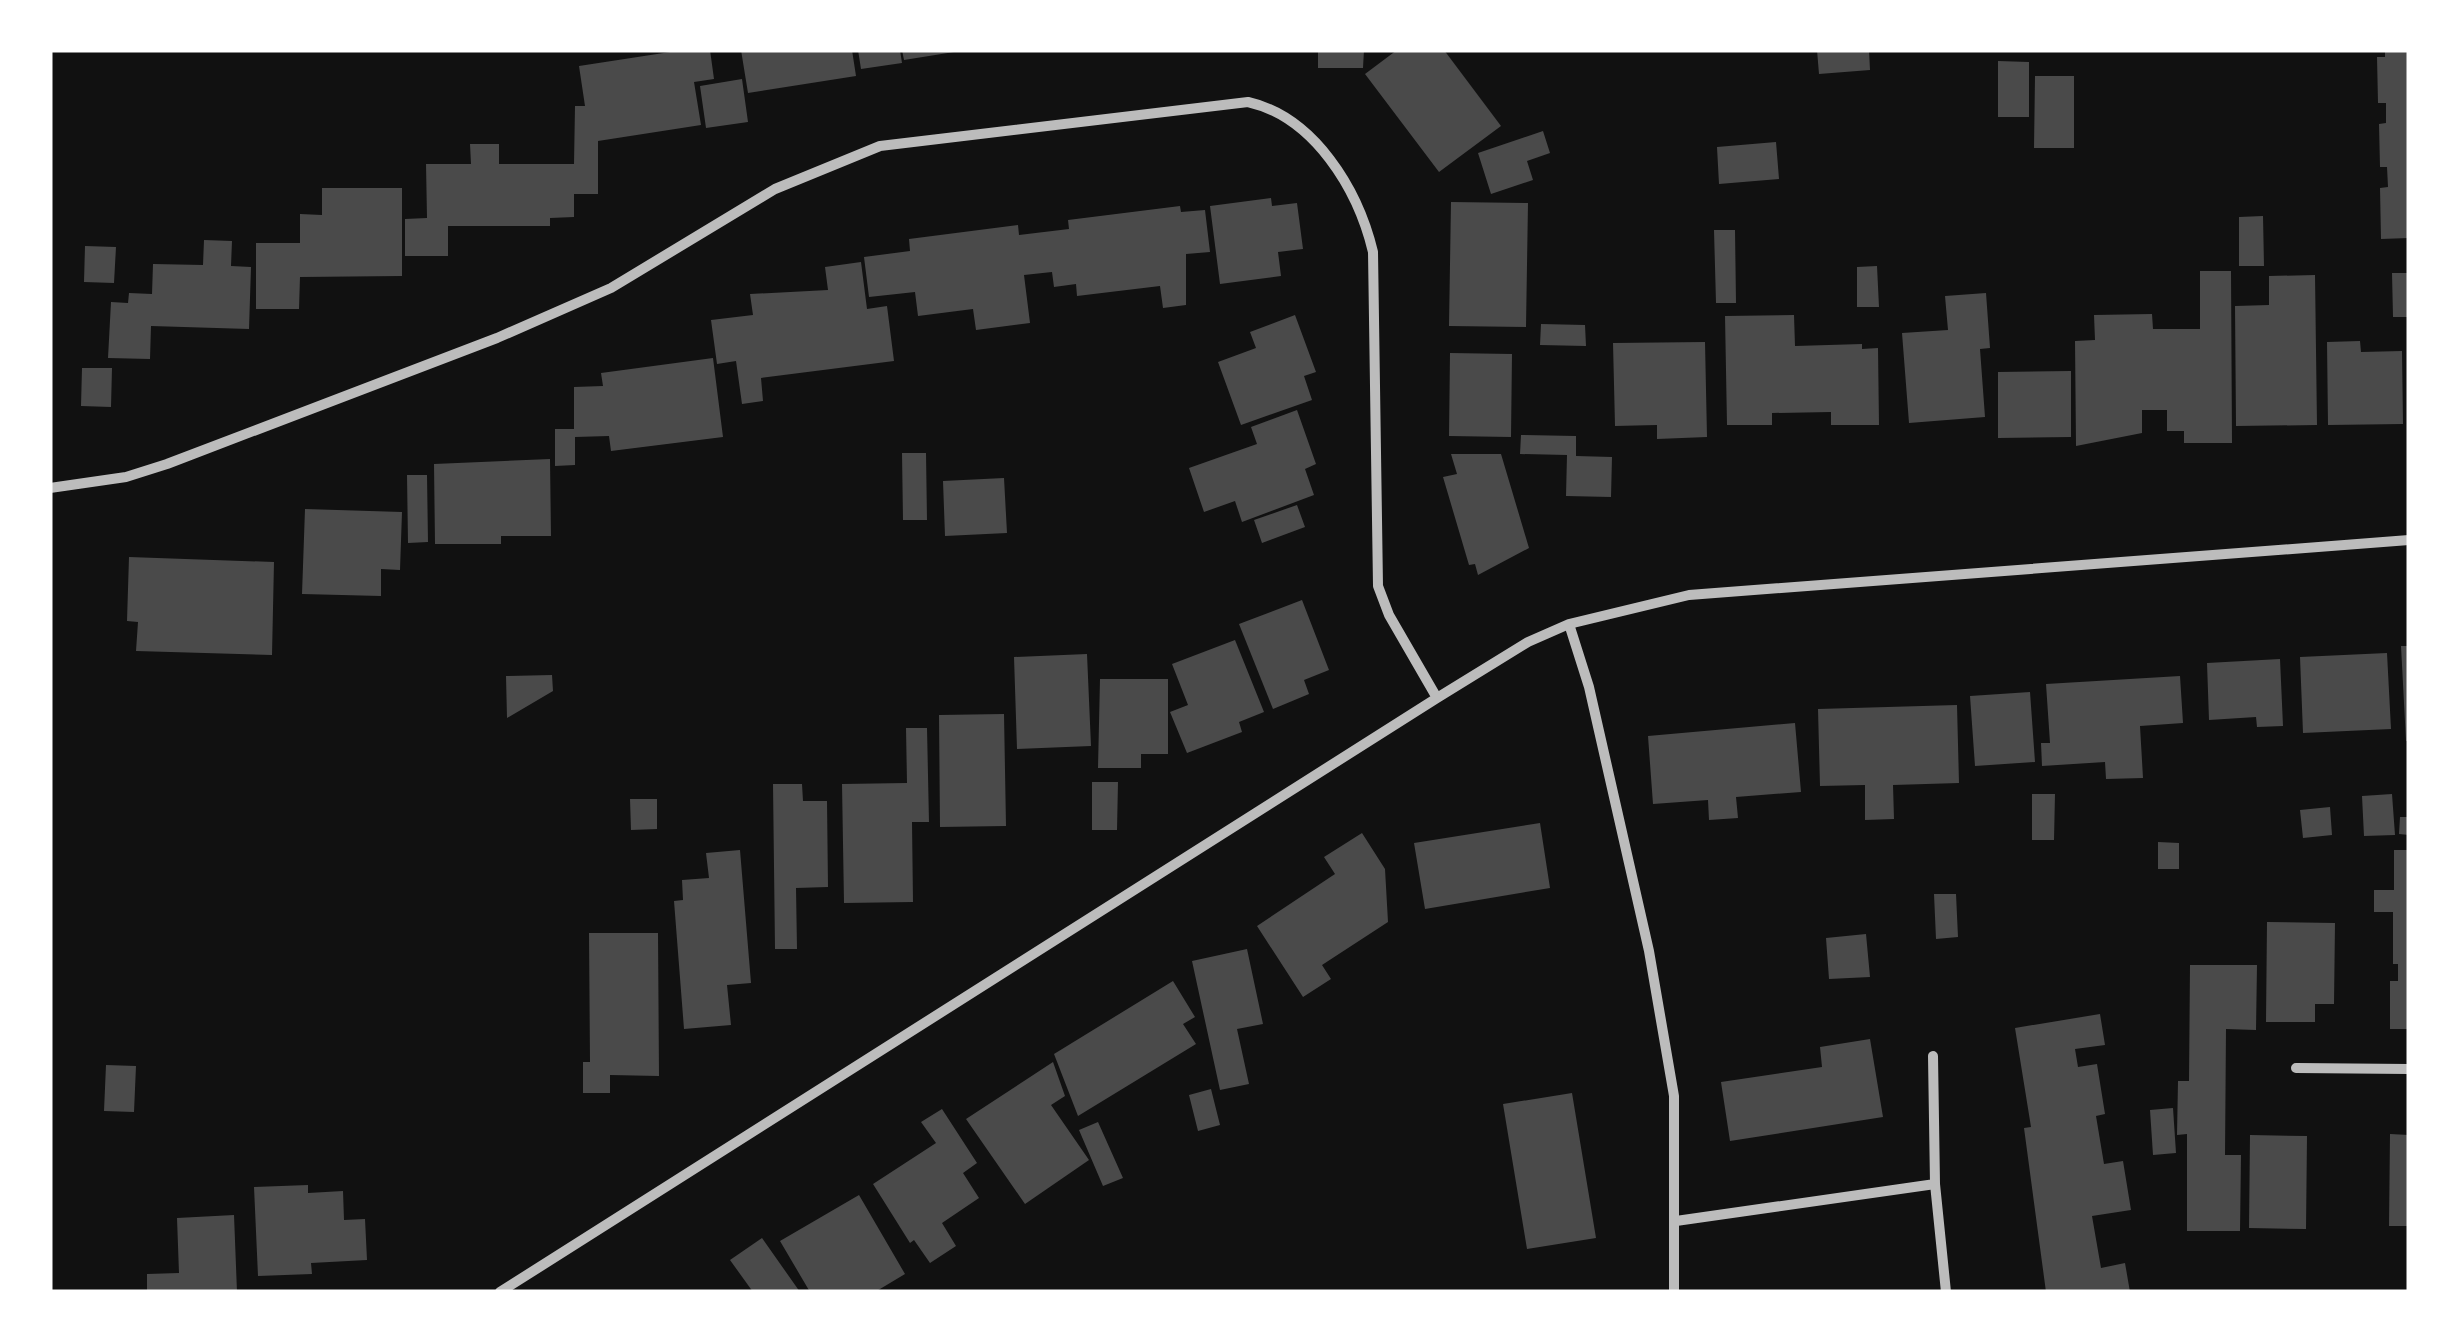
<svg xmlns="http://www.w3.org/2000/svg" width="2459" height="1342" font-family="'Open Sans',sans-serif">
  <rect width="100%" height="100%" fill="#111"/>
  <!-- building -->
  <path fill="#4a4a4a" d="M683 50H710L714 79 694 82 701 125 598 141V194H574V217L550 218V226H448V256H405V219L427 218 426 164H471L470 144H499V164H574L575 106H585L579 66Z
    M741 50H852L856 76 748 93Z
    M858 50H900L902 63 861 69Z
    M902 50H954V52L904 60Z
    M1318 50H1364L1363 68H1318Z
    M1397 50H1444L1501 126 1439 172 1365 74Z
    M1817 50H1869L1870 70 1819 74Z
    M2385 50H2409V238L2381 239 2380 188 2388 187 2387 167H2380L2379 124 2386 123V103H2378L2377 57H2385Z
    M1998 61 2029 62V117H1998Z
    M2035 76H2074V148H2034Z
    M742 79 748 122 706 128 700 86Z
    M1543 131 1550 153 1527 161 1533 180 1491 194 1478 153Z
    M1776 142 1779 179 1719 184 1717 147Z
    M322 188H402V276L300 277 299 309H256V243H300V214L322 215Z
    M1271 198 1272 206 1297 203 1303 249 1278 252 1281 276 1220 284 1210 206Z
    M1451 202 1528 203 1526 327 1449 326Z
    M1180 206 1181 212 1205 210 1210 252 1186 254V305L1163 308 1160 286 1077 296 1076 284 1054 287 1052 272 1024 275 1030 323 976 330 973 309 918 316 915 292 869 297 864 257 910 251 909 239 1018 225 1019 235 1069 229 1068 220Z
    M2263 216 2264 266H2239V217Z
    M1714 230H1735L1736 303H1716Z
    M204 240 232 241 231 266 251 267 249 329 151 326 150 359 108 358 111 302 128 303 129 293 152 294 153 264 203 265Z
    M85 246 116 247 114 283 84 282Z
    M861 262 867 309 887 306 894 361 761 378 763 401 742 404 736 361 717 364 711 320 753 315 750 294 828 290 825 267Z
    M1877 266 1879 307H1857V267Z
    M2200 271H2231L2232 443H2184V431H2167V410H2142V433L2076 446 2075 341 2095 340 2094 315 2152 314 2153 329H2200Z
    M2392 273H2409V317H2393Z
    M2315 275 2317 425 2236 426 2235 306 2269 305V276Z
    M1986 293 1990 348 1980 349 1985 417 1909 423 1902 333 1948 330 1945 296Z
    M1295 315 1316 372 1304 376 1312 400 1241 425 1218 362 1256 348 1250 332Z
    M1794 315 1795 346 1862 344V349L1878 348 1879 425H1831V412L1772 413V425H1727L1725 316Z
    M1541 324 1585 325 1586 346 1540 345Z
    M2360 341 2361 352 2402 351 2403 424 2328 425 2327 342Z
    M1705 342 1707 437 1657 439V425L1615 426 1613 343Z
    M1450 353 1512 354 1511 437 1449 436Z
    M713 358 723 437 611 451 609 436 575 437V465L555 466V429H574V387L603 386 601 373Z
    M82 368H112L111 407 81 406Z
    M2071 371V437L1998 438V372Z
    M1297 410 1316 464 1305 469 1314 495 1242 522 1235 501 1204 512 1189 468 1257 444 1251 427Z
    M1521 435 1576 436V456L1612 457 1611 497 1566 496 1567 455 1520 454Z
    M902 453H926L927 520H903Z
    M1451 454H1501L1529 548 1478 575 1475 564 1469 565 1443 477 1457 474Z
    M550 459 551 536H501V544H435L434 464Z
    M407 475H427L428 542 408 543Z
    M1004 478 1007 533 945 536 943 481Z
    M1297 505 1305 527 1262 543 1254 520Z
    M305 509 402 512 400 570 381 569V596L302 594Z
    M129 557 274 562 272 655 136 651 138 622 127 621Z
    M1302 600 1329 670 1304 680 1309 694 1273 709 1239 624Z
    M1235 640 1264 712 1239 722 1242 732 1187 753 1170 712 1188 705 1172 664Z
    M2401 646H2409V741H2406Z
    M2387 653 2391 729 2303 733 2300 657Z
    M1087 654 1091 746 1017 749 1014 657Z
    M2280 659 2283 726 2257 727 2256 717 2209 720 2207 663Z
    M552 675 553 691 507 718 506 676Z
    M2180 676 2183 723 2140 726 2143 778 2106 779 2105 762 2042 766 2041 743H2050L2046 684Z
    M1100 679H1168V754H1141V768H1098Z
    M2030 692 2035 762 1975 766 1970 696Z
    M1957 705 1959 783 1893 785 1894 819 1865 820V785L1820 786 1818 709Z
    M1004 714 1006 826 940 827 939 715Z
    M1795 723 1801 792 1736 797 1738 818 1709 820 1708 800 1653 804 1648 736Z
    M906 728H927L929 822H912L913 902 844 903 842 784 907 783Z
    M1092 782H1118L1117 830H1092Z
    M773 784H802L803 801H827L828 887 796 888 797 949H775Z
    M2032 794H2055L2054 840H2032Z
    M2392 794 2395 835 2364 836 2362 796Z
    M630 799H657V829L631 830Z
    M2330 807 2332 835 2303 838 2300 810Z
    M2400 817H2409V835L2399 834Z
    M1540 823 1550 888 1425 909 1414 843Z
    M1362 833 1385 869 1388 922 1322 965 1331 979 1303 997 1257 926 1335 874 1324 857Z
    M2158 842 2179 843V869H2158Z
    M740 850 751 983 727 985 731 1025 684 1029 674 901 683 900 682 880 709 878 706 853Z
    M2394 850H2409V1029H2390V981H2398V964H2393V912H2374V890H2394Z
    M1934 894H1956L1958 937 1936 939Z
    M2267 922 2335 923 2334 1004H2315V1022H2266Z
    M589 933H658L659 1076 610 1075V1093H583V1062H590Z
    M1866 934 1870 977 1829 979 1826 938Z
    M1247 949 1263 1024 1237 1029 1249 1084 1220 1090 1192 961Z
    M2190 965H2257L2256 1030 2226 1029 2225 1155H2241L2240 1231H2187V1134L2177 1135 2178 1081H2189Z
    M1173 981 1195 1017 1183 1024 1196 1044 1078 1116 1054 1054Z
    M2100 1014 2105 1045 2075 1049 2078 1067 2097 1064 2105 1114 2096 1116 2104 1164 2123 1161 2131 1210 2092 1216 2101 1268 2125 1263 2130 1292H2046L2024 1128 2031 1127 2015 1028Z
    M1870 1039 1883 1117 1730 1141 1721 1082 1822 1067 1820 1047Z
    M1053 1062 1065 1096 1051 1105 1089 1160 1025 1204 966 1119Z
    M106 1065 136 1066 134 1112 104 1111Z
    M1211 1089 1220 1125 1198 1131 1189 1095Z
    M1572 1093 1596 1238 1527 1249 1503 1104Z
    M2173 1108 2176 1153 2153 1155 2150 1110Z
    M942 1109 977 1163 963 1173 979 1198 942 1223 956 1246 930 1263 914 1240 910 1243 873 1184 936 1143 921 1122Z
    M1098 1122 1123 1178 1103 1186 1079 1130Z
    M2390 1134 2409 1135V1226H2389Z
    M2250 1135 2307 1136 2306 1229 2249 1228Z
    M308 1185V1193L343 1191 344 1220 365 1219 367 1260 311 1263 312 1274 258 1276 254 1187Z
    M859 1195 905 1274 875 1292H810L780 1241Z
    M234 1215 237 1292H147V1274L179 1273 177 1218Z
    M762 1238 800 1292H753L730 1260Z"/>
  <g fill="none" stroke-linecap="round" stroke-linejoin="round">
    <!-- minor -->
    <path stroke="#bcbcbc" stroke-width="10" d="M50 488 126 477 167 464 497 338 611 288 775 189 880 146 1248 102C1314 117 1358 189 1373 252L1378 586 1389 615 1437 698
      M1569 624 1589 687 1649 951 1674 1096V1292
      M1933 1056 1935 1184 1946 1292
      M2296 1068 2409 1069
      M1676 1221 1935 1184
      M500 1292 1437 698 1528 642 1569 624 1689 595 2409 540"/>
  </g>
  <!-- border -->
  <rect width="2459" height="1342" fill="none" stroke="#ffffff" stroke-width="105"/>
</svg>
